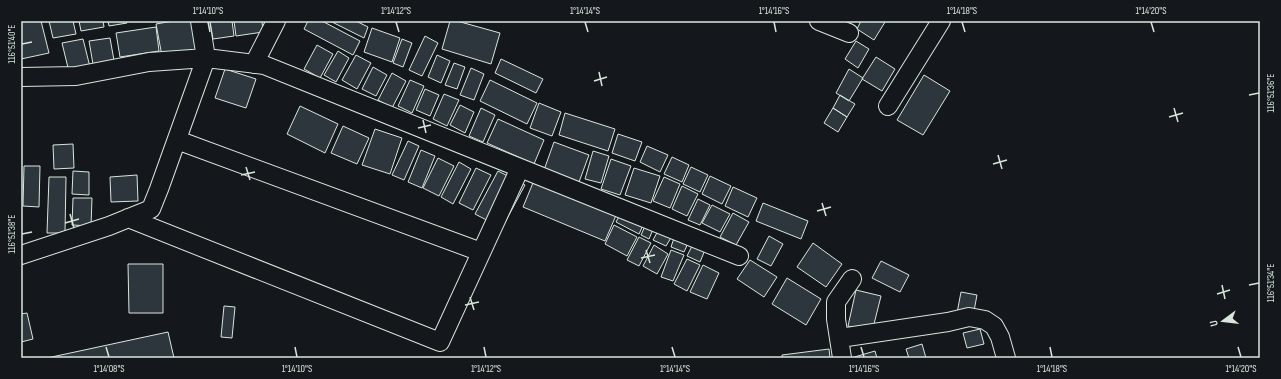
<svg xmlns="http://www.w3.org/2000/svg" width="1281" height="379" font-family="'Sofia Sans Condensed',sans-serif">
  <rect width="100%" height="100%" fill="#14181c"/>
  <!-- building -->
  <path fill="#2c363c" stroke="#d8e6dc" d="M21 21H41L49 53 21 59Z
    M49 21H73L76 34 53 38Z
    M79 21H103L104 27 81 31Z
    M108 21H127V23L109 26Z
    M173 21H192L197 50 162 56 156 24Z
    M210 21H232L234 36 213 39Z
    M234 21H262L263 32 236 36Z
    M308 21H322L360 41 353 55 304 29Z
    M330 21H356L368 27 364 38Z
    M450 21H457L500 33 491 64 442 49Z
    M861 21H883L885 22 874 40 857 29Z
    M156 27 159 51 120 57 116 33Z
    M372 28 400 38 392 62 364 52Z
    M425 36 438 43 422 76 409 70Z
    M110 38 115 66 94 70 89 41Z
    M83 39 91 71 70 76 62 43Z
    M402 39 412 43 403 67 393 63Z
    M856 41 869 49 858 68 845 59Z
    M317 45 333 54 320 78 304 69Z
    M338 51 349 58 336 82 324 75Z
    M356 55 371 63 357 89 342 80Z
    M437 55 450 61 441 83 428 77Z
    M876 57 895 69 882 91 862 79Z
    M501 59 543 79 536 93 495 73Z
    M454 63 465 67 457 89 445 85Z
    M373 67 387 75 376 96 362 89Z
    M471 68 484 74 474 100 460 95Z
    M225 69 256 79 246 108 215 98Z
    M849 69 863 78 849 101 836 93Z
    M392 73 406 81 392 108 378 100Z
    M924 75 950 91 923 135 897 120Z
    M410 80 424 86 412 113 398 106Z
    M490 80 537 103 527 124 480 101Z
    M425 89 439 95 430 116 416 110Z
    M444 94 459 100 447 126 433 119Z
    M840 95 855 104 847 117 833 108Z
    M539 103 561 112 552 136 530 128Z
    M460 105 474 112 465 133 450 125Z
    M300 106 338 124 325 153 287 134Z
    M481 108 495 115 483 142 469 136Z
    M833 108 847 117 838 132 824 123Z
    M565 113 615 129 608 151 559 135Z
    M498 119 544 140 534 164 487 143Z
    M343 126 369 138 357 164 331 153Z
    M375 129 402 138 390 174 362 165Z
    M618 134 642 142 635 161 612 153Z
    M408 141 419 146 404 180 392 175Z
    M554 142 589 155 579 182 544 170Z
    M73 144 74 168 54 169 53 145Z
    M647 146 668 155 660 172 640 162Z
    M421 150 435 156 422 188 408 182Z
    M593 151 609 156 601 183 585 179Z
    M672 157 689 165 682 182 664 174Z
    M438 158 454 166 439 196 423 188Z
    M611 159 631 166 620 195 601 189Z
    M459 162 471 169 453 204 441 197Z
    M24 166H40L39 207 23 206Z
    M691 167 708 175 700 192 683 184Z
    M476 168 491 175 473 210 459 203Z
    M634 168 660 176 651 203 625 195Z
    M73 171 89 172V195L72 194Z
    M498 171 525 185 502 228 475 214Z
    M137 175 138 201 111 202 110 177Z
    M710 176 731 186 722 204 702 194Z
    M49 177H66L65 233H47Z
    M664 177 680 184 670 208 653 201Z
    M535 178 617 213 605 241 523 207Z
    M682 186 698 194 687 216 672 209Z
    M733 187 757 198 748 217 725 206Z
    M73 198H92L91 226 72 225Z
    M698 199 710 205 700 225 688 220Z
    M763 203 808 221 801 239 756 221Z
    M712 205 730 214 720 232 702 223Z
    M622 211 644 223 639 234 616 222Z
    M733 213 749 222 736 245 720 237Z
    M646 224 654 227 649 239 641 235Z
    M614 225 637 237 627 256 605 244Z
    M659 229 672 236 666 246 653 240Z
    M675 235 689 241 684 252 671 247Z
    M769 236 783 244 771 266 757 259Z
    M639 237 651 243 639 266 627 260Z
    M813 243 842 264 826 287 797 267Z
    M693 244 705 250 700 262 687 256Z
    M654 245 668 254 657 274 643 266Z
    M671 250 684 255 673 281 661 277Z
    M687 259 700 265 687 291 674 284Z
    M750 260 777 277 764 297 737 279Z
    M881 261 909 275 900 292 872 278Z
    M128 264H163V313H129Z
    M703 265 719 273 707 299 690 292Z
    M787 278 821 299 806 325 772 304Z
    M856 290 881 296 872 332 848 326Z
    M961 292 977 295 973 316 957 313Z
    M224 306 235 307 232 338 221 337Z
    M27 313 33 339 21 342V314Z
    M980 329 984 344 967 348 963 333Z
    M168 332 174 358H47Z
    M922 344 926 358H909L906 349Z
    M829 349 830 358H782V355Z
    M875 351 877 358H851Z"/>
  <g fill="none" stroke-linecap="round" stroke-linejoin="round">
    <defs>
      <path id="minor" d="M819 21 849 33
        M254 64 276 21
        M21 77 76 76 149 62 206 58 264 65 739 256
        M888 106 941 21
        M177 140 481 252
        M128 218 440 342 520 168
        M21 255 109 226 151 209 159 189 206 58 200 21
        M840 338 948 322 969 317 985 320 994 326 1000 337 1006 358
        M842 358 836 319V302L852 279"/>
    </defs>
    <!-- minor casing -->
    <use href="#minor" stroke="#d8e6dc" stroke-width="20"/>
    <!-- minor -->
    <use href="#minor" stroke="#14181c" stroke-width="18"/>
  </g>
  <!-- ticks -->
  <path fill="none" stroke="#d8e6dc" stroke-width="1.5" d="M208 22 210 32M396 22 399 32M585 22 588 32M774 22 776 32M962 22 965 32M1151 22 1154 32M22 44 32 42M599 72 602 86M594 81 607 77M1249 95 1259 93M1174 108 1178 122M1169 117 1183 113M423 120 426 133M418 128 431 125M998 155 1002 169M993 164 1007 160M246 167 250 180M241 175 255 172M822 203 826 216M817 211 831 207M70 214 74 228M65 223 79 219M22 234 32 232M646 250 650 263M641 258 655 255M1222 285 1225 299M1249 285 1259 283M1217 294 1230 290M470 297 474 310M465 305 479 302M106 347 109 357M295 347 297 357M484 347 486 357M672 347 675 357M861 347 864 357M1050 347 1052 357M1238 347 1241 357"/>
  <!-- border -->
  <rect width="1281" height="379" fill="none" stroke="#14181c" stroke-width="44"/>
  <!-- north arrow -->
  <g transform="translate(1223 321) rotate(255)" stroke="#14181c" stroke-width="3" paint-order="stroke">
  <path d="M0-3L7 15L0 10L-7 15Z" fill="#d8e6dc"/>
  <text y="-6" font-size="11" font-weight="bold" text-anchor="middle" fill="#d8e6dc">U</text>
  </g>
  <rect x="22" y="22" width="1237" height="335" fill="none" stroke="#d8e6dc" stroke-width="1.5"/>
  <g font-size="10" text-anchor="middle" fill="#d8e6dc">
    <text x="208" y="14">1°14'10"S</text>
    <text x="396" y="14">1°14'12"S</text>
    <text x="585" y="14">1°14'14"S</text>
    <text x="774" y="14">1°14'16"S</text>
    <text x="962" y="14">1°14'18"S</text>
    <text x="1151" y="14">1°14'20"S</text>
    <text transform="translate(11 44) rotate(-90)" y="4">116°51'40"E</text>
    <text transform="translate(1270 93) rotate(-90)" y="4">116°51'36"E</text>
    <text transform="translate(11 234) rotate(-90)" y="4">116°51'38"E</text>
    <text transform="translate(1270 283) rotate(-90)" y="4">116°51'34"E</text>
    <text x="109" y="372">1°14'08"S</text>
    <text x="297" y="372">1°14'10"S</text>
    <text x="486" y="372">1°14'12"S</text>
    <text x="675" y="372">1°14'14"S</text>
    <text x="864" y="372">1°14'16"S</text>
    <text x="1052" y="372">1°14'18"S</text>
    <text x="1241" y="372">1°14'20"S</text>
  </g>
</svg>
